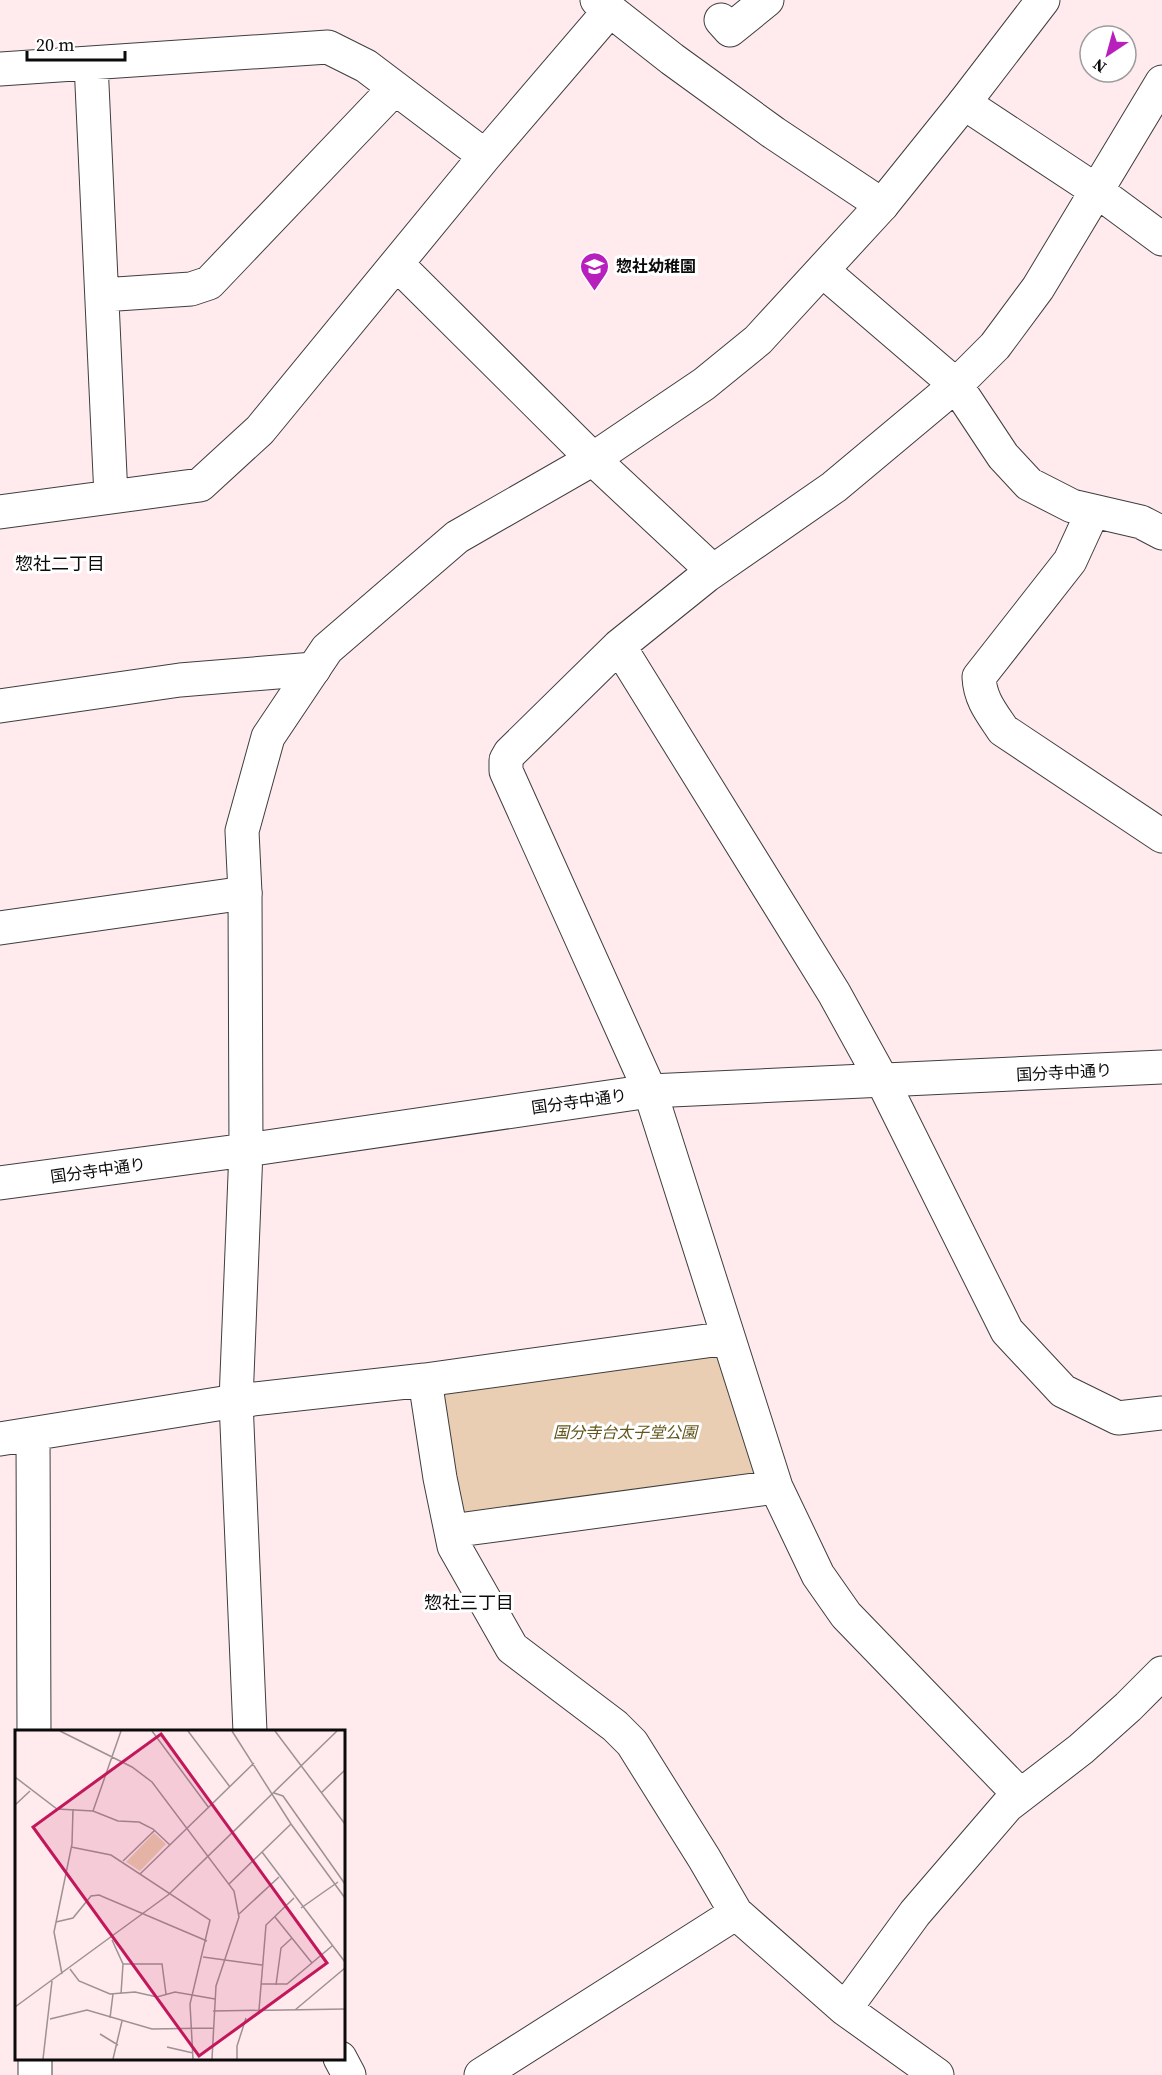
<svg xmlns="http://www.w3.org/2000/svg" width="1162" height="2075" font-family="'Source Serif 4','Noto Sans JP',serif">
  <rect width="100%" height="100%" fill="#ffeaee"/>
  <!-- green -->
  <path fill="#eaceb3" d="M712 1354 722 1360 760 1470 755 1480 464 1520 440 1401 445 1392Z"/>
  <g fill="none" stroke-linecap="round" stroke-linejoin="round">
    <defs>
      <path id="minor" d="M597 0 672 59 774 133 882 205
        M721 20 730 30 767 0
        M91 63 111 497
        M0 69 328 47 366 66 485 156
        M964 103 1097 191 1162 239
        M397 264 593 459 713 571
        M823 271 956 385 1003 456 1029 484 1072 506 1141 522 1162 533
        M102 295 191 289 209 283 395 88
        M1093 511 1070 561 979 677C980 699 991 712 1003 730L1162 836
        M0 512 200 485 260 430 485 156 610 10
        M619 646 834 993 882 1080 1007 1331 1063 1391 1118 1418 1162 1413
        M0 706 180 680 314 669
        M0 928 245 893
        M425 1380 440 1478 454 1546 512 1648 615 1726 632 1743 704 1858 736 1913 845 2009 937 2075
        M33 1434 34 1732
        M0 1439 236 1401 425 1380 728 1338
        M451 1531 776 1487
        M1020 1795 846 1615 818 1575 776 1487 650 1091 506 771V760L510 753 619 646 706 576 834 487 956 385 995 346 1038 288 1162 82
        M845 2009 915 1913 1007 1806 1081 1749 1128 1707 1162 1673
        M35 2058V2075
        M481 2075 736 1913"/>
      <path id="tertiary" d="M0 1183 246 1150 650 1091 1162 1067
        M250 1732 236 1401 246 1150 245 893 242 831 268 737 327 649 457 537 593 459 704 384 758 340 882 205 964 103 1043 0
        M340 2058 349 2075"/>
    </defs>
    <!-- minor casing -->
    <use href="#minor" stroke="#3e3e3e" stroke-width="35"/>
    <!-- tertiary casing -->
    <use href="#tertiary" stroke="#3e3e3e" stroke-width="35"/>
    <!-- minor -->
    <use href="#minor" stroke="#fff" stroke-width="33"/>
    <!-- tertiary -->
    <use href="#tertiary" stroke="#fff" stroke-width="33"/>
  </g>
  <!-- icons -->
  <defs>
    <symbol id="school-pin" viewBox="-11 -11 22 30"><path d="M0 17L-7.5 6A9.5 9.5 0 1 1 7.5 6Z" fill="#b820be" stroke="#fff"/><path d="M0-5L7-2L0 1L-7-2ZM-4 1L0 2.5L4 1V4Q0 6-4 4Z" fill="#fff"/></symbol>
  </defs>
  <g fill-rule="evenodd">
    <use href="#school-pin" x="578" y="250" width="33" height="45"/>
  </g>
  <g text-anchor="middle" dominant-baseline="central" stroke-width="6" stroke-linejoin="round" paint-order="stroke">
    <!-- poi labels -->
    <g font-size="16" font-weight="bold" fill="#0b0b0b" stroke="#fff" text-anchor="start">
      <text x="616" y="266">惣社幼稚園</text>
    </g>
    <!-- street labels -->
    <g font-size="16" fill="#0b0b0b" stroke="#fff">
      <text transform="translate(1064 1072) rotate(-3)">国分寺中通り</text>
      <text transform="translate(579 1101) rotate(-8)">国分寺中通り</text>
      <text transform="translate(98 1170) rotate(-8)">国分寺中通り</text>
    </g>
    <!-- park labels -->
    <g font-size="16" font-style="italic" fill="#64551b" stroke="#fff">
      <text x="625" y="1432">国分寺台太子堂公園</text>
    </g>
    <!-- neighbourhood labels -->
    <g font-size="18" fill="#0b0b0b" stroke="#fff">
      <text x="60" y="563">惣社二丁目</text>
      <text x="469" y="1602">惣社三丁目</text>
    </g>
  </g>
  <!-- overview -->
  <g transform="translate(15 1730)">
    <rect width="330" height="330" fill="#ffeaee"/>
    <path d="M139 103 151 114 125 141 111 132Z" fill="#eaceb3"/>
    <path fill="none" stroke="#9d9193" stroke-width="1.5" d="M45 1 117 37 137 52 219 161 224 187 201 256 197 329M137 1 194 78M173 1 215 57M217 1 276 94 330 168M260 1 330 94M0 47 42 79 78 81 103 91 124 92 138 99 155 115M259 63 268 66 330 154M306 63 330 40M0 75 15 61M78 81 106 1M56 117 96 125 195 190 175 274 178 329M247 122 330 232M108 131 140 100M125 144 239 33M214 154 276 94M286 178 323 152M224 184 264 147M260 187 297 233M41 192 58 188 76 166 84 165 192 211M97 210 108 234 106 264M188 227 247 235M108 234H147L151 264M55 239 64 251 95 264 120 262 142 267 160 262 200 269M47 244 39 202 57 114 58 79M246 254H272L317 216M261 255 266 218 277 208M0 277 153 165 322 1M244 280 251 195 279 168M280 280 330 238M198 281 330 279M95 288 98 264M35 289 72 280 137 299 198 298M85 304 103 315M152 317 178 323M28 329 37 251M98 329 107 291M222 329V316L231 288"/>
    <path fill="#c2185b" fill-opacity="0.15" stroke="#c2185b" stroke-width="3" d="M146 4 312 233 184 326 18 97Z"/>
    <rect width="330" height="330" fill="none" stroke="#0b0b0b" stroke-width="3"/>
  </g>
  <!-- north arrow -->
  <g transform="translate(1108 54) rotate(216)"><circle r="28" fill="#ffffff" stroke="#9d9d9d" stroke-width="1.5"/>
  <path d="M0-4.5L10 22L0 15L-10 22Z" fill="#b820be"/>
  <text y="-9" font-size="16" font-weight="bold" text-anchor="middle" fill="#0b0b0b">N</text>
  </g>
  <!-- scale -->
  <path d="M27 51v9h98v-9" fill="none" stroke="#0b0b0b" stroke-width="3"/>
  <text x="36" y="51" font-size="18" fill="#0b0b0b" stroke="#ffffff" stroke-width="4.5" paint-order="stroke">20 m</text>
</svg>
